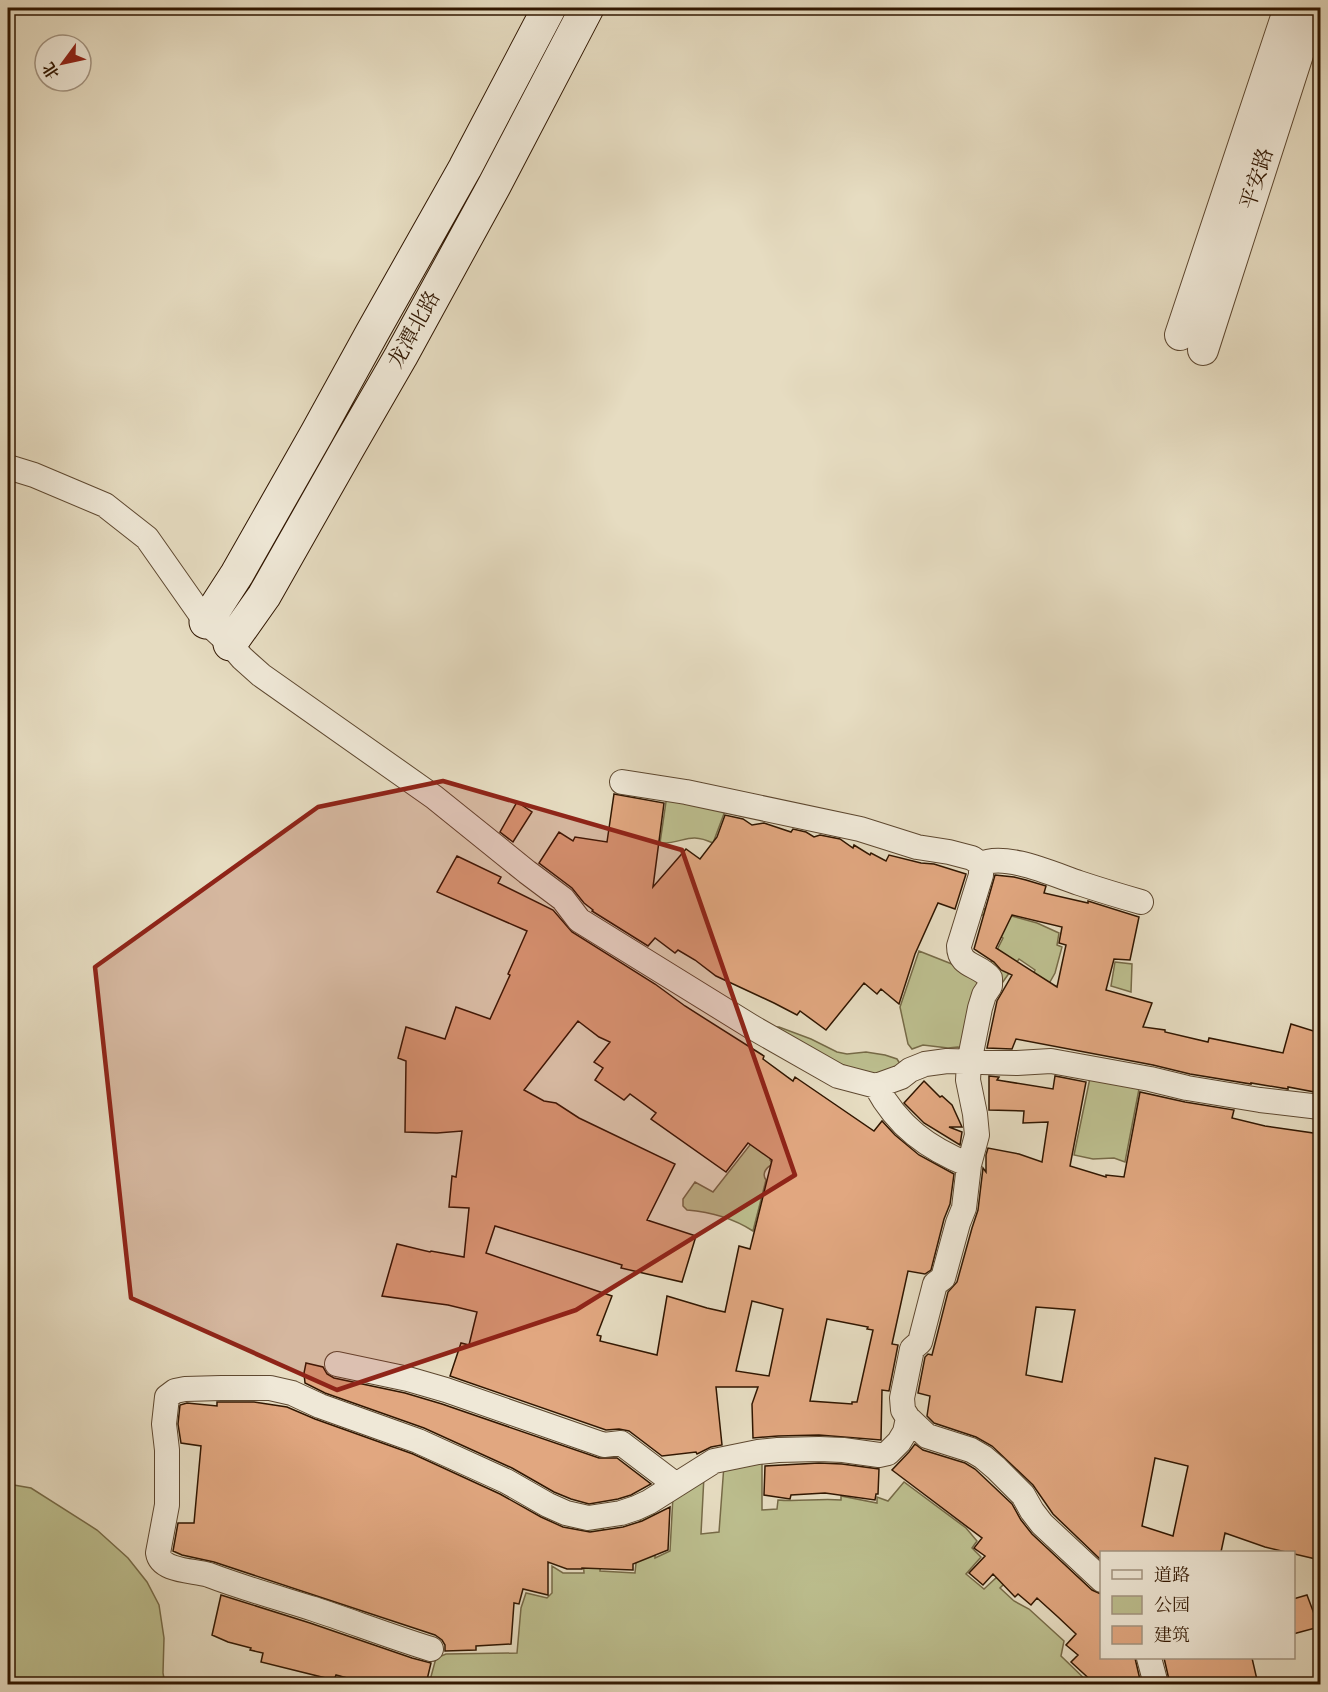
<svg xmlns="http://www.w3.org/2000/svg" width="1328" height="1692" font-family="'Old Standard TT','Noto Serif SC',serif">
  <rect width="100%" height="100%" fill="#e6dcc1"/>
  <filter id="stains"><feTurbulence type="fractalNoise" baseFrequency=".00333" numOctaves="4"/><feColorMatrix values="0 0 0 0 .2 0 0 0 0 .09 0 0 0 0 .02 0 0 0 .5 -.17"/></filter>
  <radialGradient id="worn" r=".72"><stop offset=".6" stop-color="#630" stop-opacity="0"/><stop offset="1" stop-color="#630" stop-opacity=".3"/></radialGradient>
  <!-- green -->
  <path fill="#bcbe8e" stroke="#766a47" stroke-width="1.5" d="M667 795 725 811 713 843C688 831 684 844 660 843Z
    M978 907 1037 923 1059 933 1057 945 1062 947 1055 973 1046 989 1031 980 1035 970 1019 959 1000 986 989 966 1003 938 986 928 988 917 975 912Z
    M919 951 972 972 980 981 963 1049 958 1047 948 1048 923 1045 912 1049 908 1044 900 1007Z
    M1115 962 1132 964 1131 992 1111 986Z
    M774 1027H779L811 1039 837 1052 847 1054 866 1052 885 1055 897 1059 902 1067C896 1070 887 1075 881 1076 861 1078 792 1040 774 1027Z
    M1090 1078 1139 1089 1125 1162 1114 1158 1093 1159 1074 1155Z
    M768 1122 786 1136 770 1160 773 1164C767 1167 761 1173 766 1180L753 1231C733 1218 711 1212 687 1210L683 1206V1199L695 1182 713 1192Z
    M762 1455V1510L777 1509 778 1500C799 1502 819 1498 841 1500V1496L877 1503V1497L888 1501 904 1482 966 1528 977 1541 972 1548 981 1557 966 1574 984 1589 997 1577 1005 1583 1000 1588 1014 1601 1029 1609 1064 1641 1061 1656 1090 1684H429L436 1658 446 1654 517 1653 521 1608 526 1593 547 1598 552 1593V1566L563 1573H584L581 1525 604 1522 600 1571 635 1573 641 1513 654 1504 655 1558 670 1551 673 1496 704 1476 701 1534 719 1532 724 1465Z
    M8 1484 31 1488 97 1530 128 1558 147 1582 159 1605 164 1638 163 1673 165 1684H8Z"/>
  <!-- building -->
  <path fill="#e1a780" stroke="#301600" stroke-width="1.5" fill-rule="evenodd" d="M614 794 664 803 653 887 686 849 700 859 717 837 725 815 743 819 752 825 764 823 791 832 793 829 806 832 814 837 820 835 840 839 853 848 854 845 870 855 871 853 886 861 889 855 921 863 934 864 966 874 955 909 938 903 915 954 899 1004 881 989 877 994 864 983 826 1030 800 1011 797 1015 774 1003 716 976 695 960 678 950 675 953 655 938 648 946 592 911 593 910 584 903 572 888 539 863 559 832 573 841 575 837 607 842Z
    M517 802 532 812 513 842 500 832Z
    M457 856 501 877 498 883 553 910 572 932 655 984 685 1006 764 1056 763 1059 793 1081 795 1077 874 1131 882 1121 895 1135 919 1155 954 1174 950 1204 944 1219 931 1270 925 1274 908 1271 892 1344 898 1345 889 1391 882 1390 881 1440 819 1435 778 1436 753 1438 752 1404 758 1387H716L722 1445 711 1447 697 1454 696 1452 662 1456 629 1431 619 1429 606 1430 450 1376 461 1343 469 1345 477 1312 448 1305 382 1296 397 1244 430 1252 431 1251 464 1257 469 1208 449 1207 452 1176 456 1177 462 1131 437 1133 405 1132 406 1061 398 1058 406 1027 445 1039 456 1007 490 1019 510 975 508 974 527 931 437 892ZM578 1021 599 1037 610 1042 594 1062 603 1068 595 1080 624 1100 630 1094 656 1113 651 1119 726 1172 748 1143 772 1160 750 1249 739 1246 725 1312 707 1308 667 1296 657 1355 600 1341 601 1336 597 1335 612 1296 486 1253 495 1226 622 1265 621 1268 682 1282 696 1236 647 1220 675 1164 579 1118 556 1103 544 1101 524 1090ZM752 1301 783 1309 769 1376 736 1371ZM827 1319 868 1327 867 1329 873 1330 857 1402H852V1404L810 1401Z
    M995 875 1014 877 1026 880 1046 886 1044 893 1088 903V901L1139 917 1130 960 1114 959 1106 990 1152 1003 1143 1027 1165 1030V1032L1208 1042 1209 1038 1283 1053 1291 1024 1320 1033V1093L1288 1087V1089L1251 1083V1084L1190 1074 1153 1065 1016 1039 1012 1049 987 1048 997 1001 1012 975 1001 970 994 962 974 949ZM1012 915 1062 927 1059 943 1066 945 1057 987 996 948Z
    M989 1076 999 1077 997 1080 1053 1089 1055 1076 1086 1082 1070 1166 1106 1177V1175L1124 1177 1140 1092 1185 1102 1234 1110 1232 1118 1265 1126 1320 1134V1352L1317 1374 1320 1375V1425L1317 1444H1320V1482L1314 1508 1320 1510V1560L1265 1547 1225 1533 1221 1552H1101V1560L1053 1514 1033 1485 992 1446 976 1437 934 1423 927 1416 930 1396 918 1393 925 1357 928 1354 932 1355 948 1292 957 1282 972 1228 978 1210 983 1168 986 1172V1155L988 1148 1019 1154 1042 1162 1048 1122 1023 1123 1024 1111 989 1110ZM1036 1307 1075 1310 1062 1382 1026 1375ZM1155 1458 1188 1466 1173 1536 1142 1526Z
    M924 1081 940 1097 942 1096 952 1105 962 1127H949L962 1132 960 1145 924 1123 904 1103Z
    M306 1363 323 1367 327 1374 334 1378 405 1393 442 1404 599 1458H617L651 1484 631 1495 618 1499 589 1504 571 1499 554 1492 512 1468 424 1428 325 1393 305 1383 304 1373Z
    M217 1402H254L287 1407 315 1419 413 1454 500 1494 541 1517 563 1527 590 1532 623 1527 642 1521 670 1507 668 1550 633 1564V1570L582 1568V1569H567L548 1562V1595L523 1589 519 1604 514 1603 511 1644 476 1646V1650L445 1651V1645L442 1640 435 1635 214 1562 182 1555 173 1551 178 1523H194L201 1446 181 1443 178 1424 180 1405 187 1403 217 1406Z
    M915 1444 923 1450 965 1463 975 1469 1012 1504 1021 1520 1032 1534 1092 1590 1101 1594V1658H1135L1141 1684H1095L1071 1662 1078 1655 1066 1645 1076 1634 1058 1617 1037 1598 1031 1605 1018 1594 1015 1597 993 1574 983 1585 969 1573 985 1556 974 1548 982 1538 892 1470 909 1452Z
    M819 1463 842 1464 879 1469 878 1494H876L875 1500 825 1493 791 1495 790 1499 764 1495 765 1466Z
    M221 1595 310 1623 412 1658 431 1663 426 1684H369L336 1675 334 1680 261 1662 263 1653 250 1650 251 1648 228 1642 212 1635Z
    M1307 1595 1319 1627 1293 1634V1599Z
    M1164 1658H1252L1258 1684H1170Z"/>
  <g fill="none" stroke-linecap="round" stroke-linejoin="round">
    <defs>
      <path id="minor" d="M8 467 34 475 105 505 147 538 206 622 230 644 242 658 261 675 434 797 527 872 563 899 579 920 752 1027 838 1076 876 1086 901 1077 910 1070 925 1064 947 1061 1017 1063 1051 1061 1150 1079 1187 1088 1260 1100 1320 1107
        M622 782 686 792 860 829 917 847 949 852 972 858 981 864V875L959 946C959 967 979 964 990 978V986L984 995 980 1008 969 1063 968 1080 975 1114 977 1135 969 1165 964 1208 958 1223 943 1278 935 1284 920 1342 912 1349 902 1398 903 1410 908 1418 927 1436 971 1450 983 1457 996 1468 1023 1495 1032 1511 1042 1524 1102 1580
        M981 864C1005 852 1055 875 1079 883 1100 890 1120 896 1141 902
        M876 1086C898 1127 928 1148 969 1165
        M337 1364 408 1379 446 1390 604 1445 621 1443 675 1484
        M431 1649C392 1637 353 1622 314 1609 279 1598 243 1588 209 1575 194 1570 161 1572 158 1553L167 1505V1450L164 1424 167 1397 175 1391 185 1389 221 1388H270L292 1393 320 1406 418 1441 506 1481 548 1505 566 1513 588 1518 621 1513 636 1508 649 1502 714 1461 758 1452 778 1450 819 1449 843 1450 879 1455 888 1453 899 1442 905 1432 908 1418
        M1149 1658 1156 1684"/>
      <path id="tertiary" d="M1180 335 1289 8
        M1203 350 1313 8"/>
      <path id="secondary" d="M206 622 237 574 317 433 372 333 465 168 549 8
        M230 644 264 596 349 446 401 356 494 186 587 8"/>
    </defs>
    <!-- minor casing -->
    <use href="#minor" stroke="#5e4830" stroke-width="26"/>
    <!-- tertiary casing -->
    <use href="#tertiary" stroke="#5e4830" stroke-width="32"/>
    <!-- secondary casing -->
    <use href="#secondary" stroke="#301600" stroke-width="35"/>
    <!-- minor -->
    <use href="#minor" stroke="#efe8d7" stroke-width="24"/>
    <!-- tertiary -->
    <use href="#tertiary" stroke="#efe8d7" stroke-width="30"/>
    <!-- secondary -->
    <use href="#secondary" stroke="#efe8d7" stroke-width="33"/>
  </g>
  <!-- marked area -->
  <path fill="#8f2418" fill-opacity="0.2" stroke="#8f2418" stroke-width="4.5" stroke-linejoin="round" d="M443 781 682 850 795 1175 576 1310 337 1390 131 1298 95 967 318 807Z"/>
  <g text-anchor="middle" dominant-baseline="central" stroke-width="5" stroke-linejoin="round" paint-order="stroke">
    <!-- street labels -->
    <g font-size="21" fill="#301600" stroke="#efe8d7">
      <text transform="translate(1258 179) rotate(-72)">平安路</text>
      <text transform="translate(415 330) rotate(-61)">龙潭北路</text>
    </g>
  </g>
  <!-- margin -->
  <rect width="1328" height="1692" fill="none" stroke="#e6dcc1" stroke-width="30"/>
  <rect x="9" y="9" width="1310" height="1674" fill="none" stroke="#301600" stroke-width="3"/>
  <rect x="15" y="15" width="1298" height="1662" fill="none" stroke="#301600" stroke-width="1.5"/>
  <!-- legend -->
  <rect x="1100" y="1551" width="195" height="108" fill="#efe8d7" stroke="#a39481" stroke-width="1.5"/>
  <rect x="1112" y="1570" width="30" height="9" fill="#efe8d7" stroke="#a39481" stroke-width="1.5"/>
  <text x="1154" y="1581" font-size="18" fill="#301600">道路</text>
  <rect x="1112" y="1596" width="30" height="18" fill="#bcbe8e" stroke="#a39481" stroke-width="1.5"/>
  <text x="1154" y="1611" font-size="18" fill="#301600">公园</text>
  <rect x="1112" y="1626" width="30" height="18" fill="#e1a780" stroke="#a39481" stroke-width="1.5"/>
  <text x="1154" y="1641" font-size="18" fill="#301600">建筑</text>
  <!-- north arrow -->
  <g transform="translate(63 63) rotate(237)"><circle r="28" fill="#efe8d7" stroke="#a39481" stroke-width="1.5"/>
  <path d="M0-4.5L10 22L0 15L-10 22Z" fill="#8f2418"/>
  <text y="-9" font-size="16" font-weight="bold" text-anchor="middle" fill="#301600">北</text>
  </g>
  <rect width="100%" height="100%" filter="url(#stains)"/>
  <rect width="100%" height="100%" fill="url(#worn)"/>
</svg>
